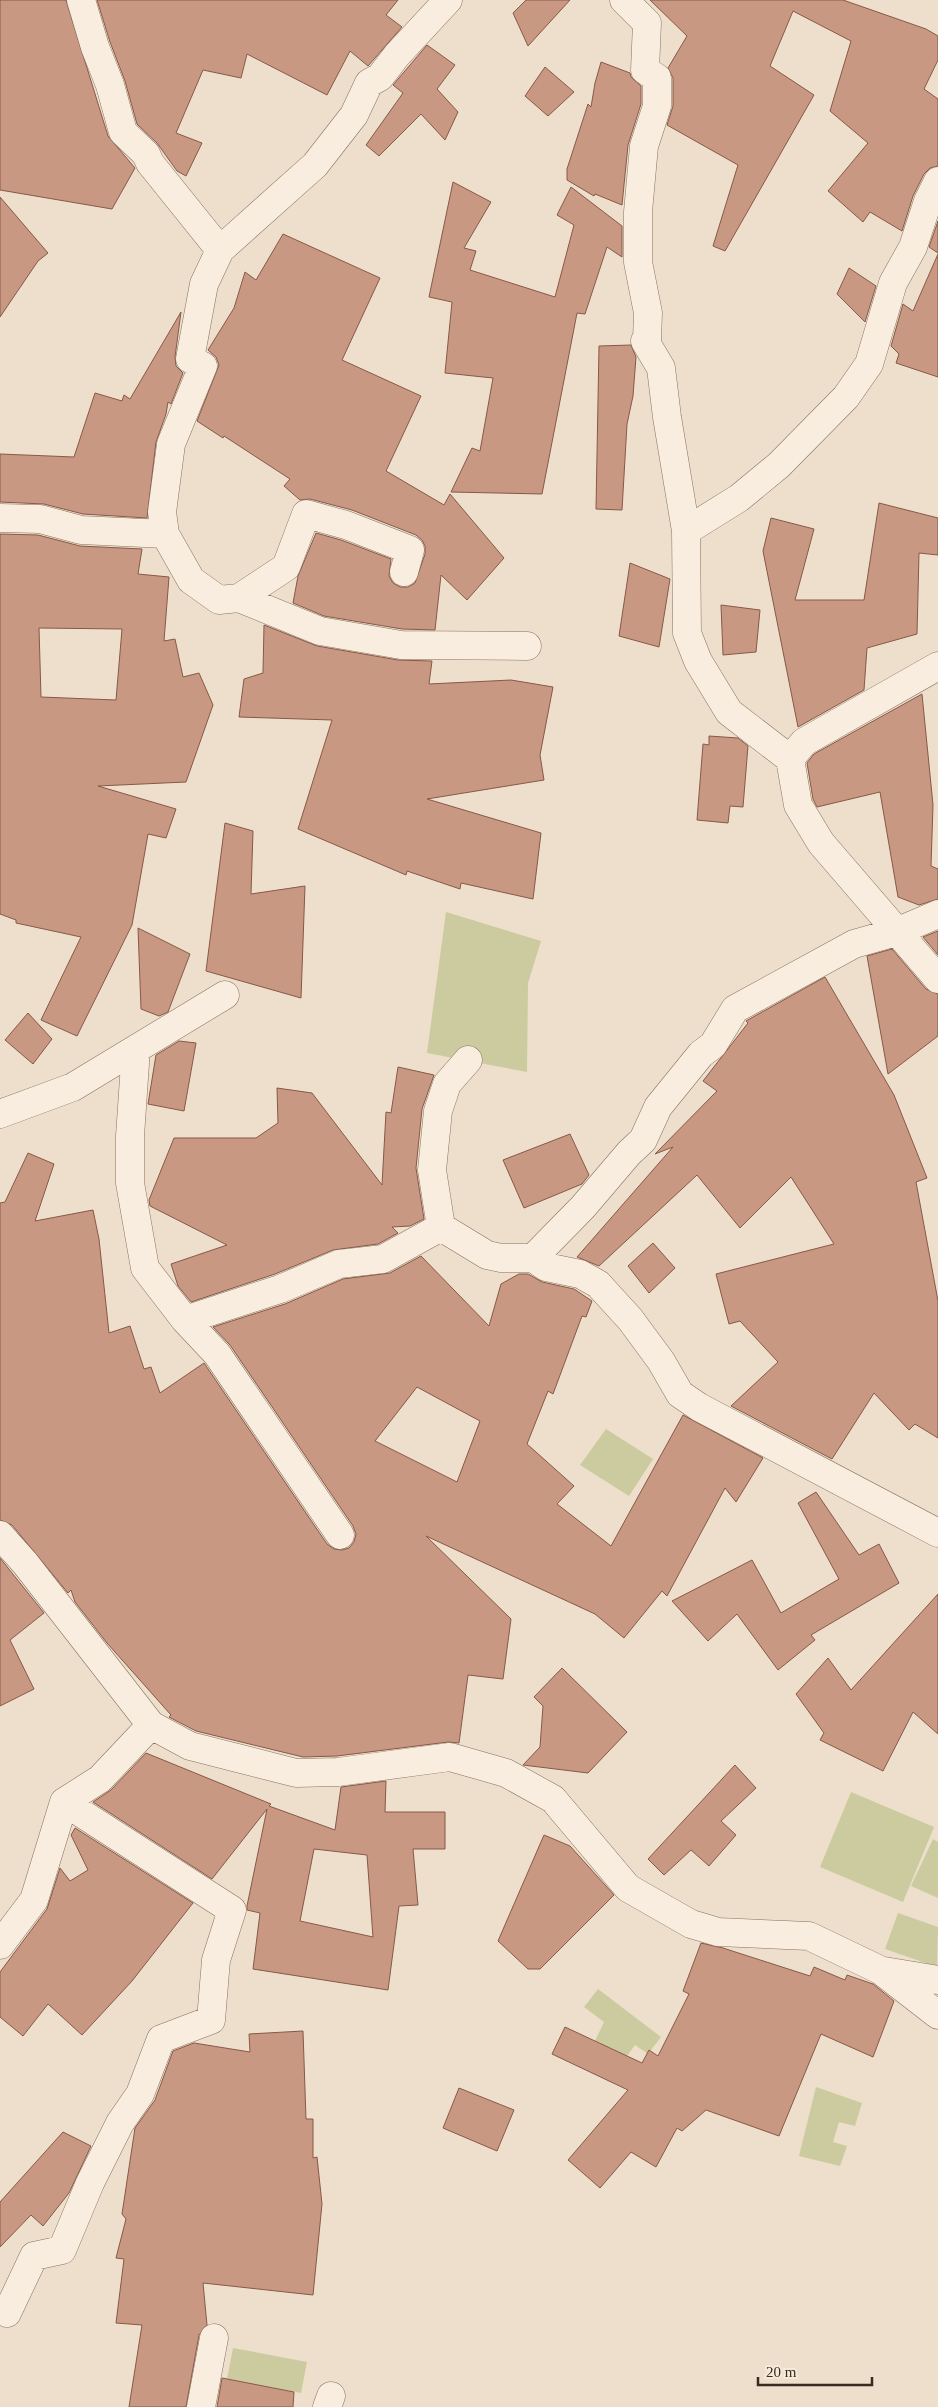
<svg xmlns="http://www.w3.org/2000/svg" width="938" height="2407" font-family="'Times New Roman',serif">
  <rect width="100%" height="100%" fill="#eddfcb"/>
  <!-- green -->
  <path fill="#cbcb9f" d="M446 912 541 941 528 983 527 1072 427 1053Z
    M606 1429 653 1459 629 1496 580 1465Z
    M851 1792 934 1827 903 1902 820 1867Z
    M933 1839 938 1842V1898L911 1886Z
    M898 1913 938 1927 937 1967 885 1949Z
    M598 1989 661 2037 648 2054 635 2045 611 2078 595 2041 604 2022 584 2007Z
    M816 2087 862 2103 855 2126 839 2122 833 2142 847 2146 840 2166 799 2156Z
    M233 2348 307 2362 301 2393 227 2379Z"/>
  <!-- building -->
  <path fill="#c89883" stroke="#875947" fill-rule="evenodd" d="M0 0H66L108 136 135 168 112 209 0 190Z
    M97 0H398L386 15 402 27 368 66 350 51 327 95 247 54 241 78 203 70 176 133 202 143 186 176 177 171 157 143 137 124 125 81 110 42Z
    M526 0H570L528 46 513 13Z
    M650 0H843L926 29 938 36V60L924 89 938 99V166L930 168 924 174 913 196 902 231 870 212 863 222 828 191 868 143 830 111 851 41 793 11 770 66 814 95 725 251 713 246 738 165 667 125 673 106V78L668 68 687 36Z
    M427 45 455 65 437 89 458 112 445 140 421 114 379 156 366 145 403 93 393 85Z
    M601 62 630 73 631 77 641 86V104L628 145 622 205 595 194 594 196 567 180V169L588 104 591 107 595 83Z
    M545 67 574 92 548 116 525 96Z
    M453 182 491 202 464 248 476 251 470 270 555 297 574 225 557 215 571 187 622 226V257L607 247 585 314 577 313 542 494 451 492 472 448 480 451 493 378 445 373 452 302 429 297Z
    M0 197 48 253 38 261 0 317Z
    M938 221V253L929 247Z
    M283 234 380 278 342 360 421 396 386 471 444 505 450 494 504 558 467 600 441 575 435 630 402 629 324 616 293 603 298 576 316 533 341 540 391 559 389 576 393 583 400 587H408L415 583 425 554V546L422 540 416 535 352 510 310 499 300 500 284 486 290 479 224 436 223 438 197 421 219 365 216 357 208 350 234 308 245 272 256 280Z
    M938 254V377L896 363 899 354 891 346 903 304 913 311Z
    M849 268 876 286 865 322 837 294Z
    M181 312 175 357 176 366 183 373 171 404 168 402 166 414 156 442 147 518 83 514 44 504 0 502V454L74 457 95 393 122 401 124 395 130 399Z
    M631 345 636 357 633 396 627 424 622 510 596 509 599 346Z
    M879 503 938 518V555L919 553 917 634 867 648 864 690 798 727 763 551 771 518 814 529 795 600H864Z
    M0 534 38 535 80 546 142 549 138 574 169 577 164 641 175 639 183 677 199 673 213 705 186 782 98 786 176 809 166 838 148 834 132 925 77 1036 41 1020 81 937 16 923V920L0 914ZM39 628 122 629 116 700 41 697Z
    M630 563 670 579 659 647 619 636Z
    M721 605 760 610 756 652 723 655Z
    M264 625 317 646 398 660 432 661 429 684 511 680 553 687 540 755 544 780 427 799 541 833 533 899 461 883 460 889 407 871 406 875 298 829 332 720 239 717 244 679 263 673Z
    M922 694 933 805 931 866 938 869V899L919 905 898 897 880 792 817 807 813 799 807 763 814 754Z
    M709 736 738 738 748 746 743 807 730 806 728 823 697 820 703 744 709 745Z
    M225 823 253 831 251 894 305 886 301 998 206 971Z
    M138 928 190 954 168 1012 159 1016 141 1009Z
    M938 931V955L923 937Z
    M892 949 926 989 938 994V1036L888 1074 867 956Z
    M825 977 894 1095 927 1178 916 1182 938 1301V1438L915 1424 909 1430 874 1393 832 1459 731 1406 778 1362 740 1321 729 1324 716 1274 834 1244 791 1177 740 1228 697 1175 599 1266 577 1257 673 1147 655 1154 717 1091 703 1081 748 1023 746 1021Z
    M28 1013 52 1039 33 1064 5 1040Z
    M179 1041 196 1043 184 1111 148 1104 156 1055Z
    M398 1067 434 1075 422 1109 416 1168 424 1219 410 1226 392 1227 398 1233 378 1244 333 1250 275 1274 191 1302 178 1286 171 1264 227 1245 150 1206 149 1200 174 1138H256L278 1123 277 1088 312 1093 382 1185 386 1112 391 1113Z
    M570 1134 589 1175 582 1184 524 1208 503 1160Z
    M28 1153 54 1164 35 1221 93 1210 99 1239 109 1333 130 1326 144 1369 151 1367 160 1393 204 1363 327 1544 334 1549 342 1550 349 1548 354 1542 356 1534 353 1526 230 1345 213 1327 285 1304 343 1279 390 1273 421 1256 489 1326 501 1284 519 1274H528L542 1282 574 1289 592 1301 586 1317 582 1316 553 1394 548 1391 527 1444 574 1486 557 1504 611 1546 683 1415 763 1458 736 1502 725 1488 667 1596 662 1591 624 1638 595 1614 426 1536 511 1619 503 1679 468 1675 459 1743 448 1742 337 1756 303 1757 196 1731 169 1717 171 1715 107 1643 75 1602 71 1590 68 1593 12 1525 0 1520V1203L5 1202ZM417 1387 480 1421 457 1482 375 1441Z
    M653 1243 675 1268 649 1293 628 1266Z
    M816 1492 859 1555 879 1544 899 1583 811 1635 815 1640 778 1670 737 1614 708 1641 672 1601 752 1560 781 1613 839 1579 798 1503Z
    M0 1558 44 1613 10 1640 34 1689 0 1706Z
    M938 1594V1734L913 1712 883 1771 820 1740 824 1733 796 1694 828 1658 851 1690Z
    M562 1668 627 1732 588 1773 523 1765 540 1747 543 1706 534 1697Z
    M146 1753 271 1804 269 1806 335 1830 341 1787 386 1781 385 1812H445V1849H413L418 1905 399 1906 388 1990 253 1969 260 1913 247 1910V1906L267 1809 212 1879 93 1802 111 1790ZM314 1849 367 1855 373 1937 300 1921Z
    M735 1765 756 1788 721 1821 736 1835 709 1866 691 1850 664 1875 648 1859Z
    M75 1828 193 1903 132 1981 82 2035 48 2004 23 2036 0 2017V1972L47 1909 60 1868 70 1881 88 1870 71 1835Z
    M544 1835 570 1846 614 1895 540 1969H528L498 1941Z
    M701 1943 723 1948 810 1976 814 1967 845 1980 847 1975 873 1984 894 2001 873 2057 821 2034 779 2136 706 2110 682 2131 677 2128 656 2167 631 2152 600 2188 568 2160 628 2090 552 2054 565 2027 642 2063 649 2050 658 2056 689 1994 683 1991Z
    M303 2031 306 2119H313V2158L317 2157 322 2204 313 2295 203 2283 207 2325 199 2335 186 2407H129L142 2325 116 2323 124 2259 116 2258 126 2219 122 2214 135 2128 155 2100 173 2051 194 2043 250 2052 249 2034Z
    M459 2088 514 2110 497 2151 443 2128Z
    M63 2132 91 2146 69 2193 43 2226 31 2215 0 2247V2202Z
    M222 2378 294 2392 293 2407H217Z"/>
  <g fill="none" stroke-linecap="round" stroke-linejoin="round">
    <defs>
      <path id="street" d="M81 0 95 47 110 85 123 132 146 154 150 163 220 250
        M448 0 397 55 380 77 369 83 354 115 315 165 220 250 204 284 190 359 203 366 171 444 162 512 165 534 191 580 219 600 239 598 320 631 401 645 527 646
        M624 0 647 23 645 70 657 78V106L644 146 638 212V262L648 313 647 340 645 341 661 368 667 417 686 531 687 633 698 661 729 712 790 759 798 805 821 843 938 979
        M0 518 40 519 81 530 165 534
        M686 531 739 498 779 465 846 397 869 364 893 283 913 247 928 201 938 181
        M239 598 286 567 306 514 346 525 410 550 404 572
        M790 759 804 742 938 666
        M136 1049 130 1136V1183L145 1268 185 1320 217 1354 340 1535
        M0 1114 73 1087 225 995
        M441 1227 487 1255 501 1258H533L583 1207 629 1153 643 1140 658 1107 701 1054 713 1045 735 1009 854 944 896 932 938 914
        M441 1227 432 1170 438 1111 447 1084 468 1060
        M533 1258 546 1267 580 1274 598 1284 630 1319 661 1361 680 1394 699 1407 938 1533
        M185 1320 280 1289 339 1264 383 1259 441 1227
        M0 1535 25 1563 151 1725 190 1746 296 1773 338 1772 450 1757 506 1773 553 1799 628 1888 691 1924 718 1932 809 1936 880 1970 938 2015
        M0 1945 34 1900 64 1802 100 1779 151 1725
        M884 1971 938 1980
        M0 2309 7 2313 34 2256 62 2250 90 2183 120 2123 140 2094 161 2039 211 2020 216 1960 232 1910 64 1802
        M201 2407 214 2338
        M327 2407 331 2396"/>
    </defs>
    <!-- street casing -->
    <use href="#street" stroke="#897160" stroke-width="29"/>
    <!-- street -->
    <use href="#street" stroke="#f8edde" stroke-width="28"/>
  </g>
  <!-- scale -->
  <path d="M758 2377v8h114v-8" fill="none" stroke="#3a2b22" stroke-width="2.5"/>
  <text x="766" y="2377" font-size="15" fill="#3a2b22" stroke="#f4eada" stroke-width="4" paint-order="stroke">20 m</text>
</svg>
